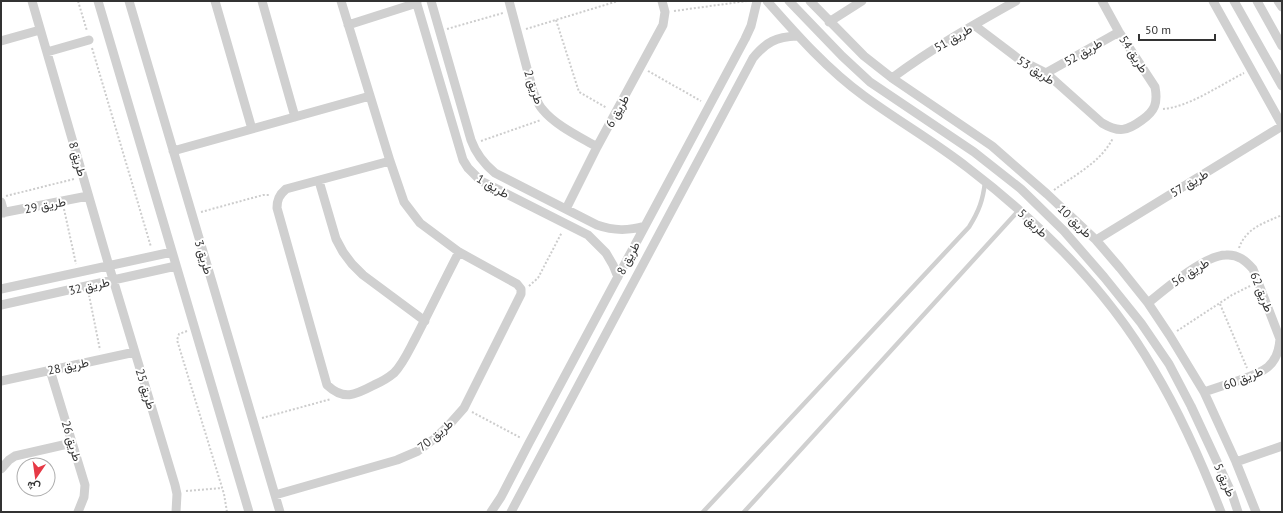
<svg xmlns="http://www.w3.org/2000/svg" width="1283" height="513" font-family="'PT Sans',Vazirmatn,sans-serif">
  <rect width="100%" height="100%" fill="#fff"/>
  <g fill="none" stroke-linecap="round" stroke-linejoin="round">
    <!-- path -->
    <path stroke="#cdcdcd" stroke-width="2" stroke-dasharray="2 2" stroke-linecap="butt" d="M78 1 87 31
      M674 11 747 1
      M556 20 579 92 607 108
      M447 29 503 13
      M526 29 618 1
      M92 48 151 247
      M648 71 701 101
      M1163 109C1189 107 1220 85 1244 73
      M481 141 541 120
      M1054 190C1075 175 1101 162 1113 138
      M6 196 74 179
      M64 209 76 264
      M201 212 263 195H270
      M1239 248C1246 228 1264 223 1282 215
      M529 286 538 278 562 232
      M89 295 100 350
      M1220 304 1247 368
      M187 331 179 334 177 340 224 494 227 512
      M1177 331 1232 295 1250 286
      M472 412 521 438
      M262 418 331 399
      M186 491 222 488"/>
    <!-- service -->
    <path stroke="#d0d0d0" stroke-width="4.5" d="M703 512 969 227C979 211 983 200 985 182
      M744 512 1019 210"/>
    <!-- minor -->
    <path stroke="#d0d0d0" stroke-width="9" d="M32 1 109 266 175 485 177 494 176 512
      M98 1 249 512
      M129 1 280 512
      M215 1 252 129
      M262 1 295 117
      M416 1 463 160 468 168 481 181 588 235 606 253 613 265 618 277
      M431 1 471 140C476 154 483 163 495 173L597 225C614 231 628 231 645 226
      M509 1 533 91C536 98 538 105 543 110 555 125 580 137 597 147
      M767 1C797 35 828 70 864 96 898 121 935 142 968 168 1040 223 1108 290 1154 370 1181 415 1202 463 1221 512
      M789 1 842 56 870 82 974 152 1021 189 1064 231 1104 277 1141 323 1169 364 1191 406 1232 494 1238 512
      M810 1 864 56 892 78 992 146 1047 194 1096 240 1120 268 1148 303 1170 336 1204 392 1236 462 1256 512
      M1213 1 1282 125
      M1234 1 1282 86
      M1257 1 1282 46
      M1278 1 1282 7
      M829 22 862 1
      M348 25 417 3
      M974 25 1020 60 1046 73 1102 123C1119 133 1127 131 1142 120 1155 111 1158 103 1155 87L1119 32 1102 1
      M1 41 40 30
      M47 52 89 40
      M1046 73 1119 32
      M892 78C931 49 973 25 1016 1
      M173 151 370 96
      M390 161 286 189C279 195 277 200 277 208L327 385C344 401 355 395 374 385 381 382 388 378 394 373 403 364 409 350 415 339 430 310 444 281 459 252
      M319 181 336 239 343 252 352 264 363 275 425 321
      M1 202 4 213
      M566 209 597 147 663 25 665 12 662 1
      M1 213 88 196
      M1096 240 1282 126
      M1 289 172 252
      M1148 303C1165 289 1205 255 1226 255 1238 254 1246 261 1253 269L1280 339C1278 367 1263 372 1240 380 1228 384 1216 388 1204 392
      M1 305 176 266
      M50 370 85 485 84 497 78 512
      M1 381 135 352
      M1236 462 1282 446
      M1 469 9 460 15 456 72 443
      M275 495 397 460 418 451 434 439 448 426 464 408 521 294V289L517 284 459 252 420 223 404 202 390 161 341 1
      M491 512 501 497 529 443 745 39 751 26 757 1
      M511 512 753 58C766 42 776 37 797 36"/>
  </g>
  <g text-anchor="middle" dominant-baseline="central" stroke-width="4" stroke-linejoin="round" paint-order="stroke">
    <!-- street labels -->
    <g font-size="12" fill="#333" stroke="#fff">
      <text transform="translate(953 38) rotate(-30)">طريق 51</text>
      <text transform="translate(1083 52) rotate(-30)">طريق 52</text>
      <text transform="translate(1134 54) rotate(57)">طريق 54</text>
      <text transform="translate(1036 70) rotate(33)">طريق 53</text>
      <text transform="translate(534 87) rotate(71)">طريق 2</text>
      <text transform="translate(617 111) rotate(-61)">طريق 6</text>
      <text transform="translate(78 159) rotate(74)">طريق 8</text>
      <text transform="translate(1189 183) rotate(-31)">طريق 57</text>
      <text transform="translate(493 186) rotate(30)">طريق 1</text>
      <text transform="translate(45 205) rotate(-11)">طريق 29</text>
      <text transform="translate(1075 221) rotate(44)">طريق 10</text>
      <text transform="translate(1033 223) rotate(43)">طريق 5</text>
      <text transform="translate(204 257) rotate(73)">طريق 3</text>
      <text transform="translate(628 258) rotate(-62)">طريق 8</text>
      <text transform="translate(1190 272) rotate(-32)">طريق 56</text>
      <text transform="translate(89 286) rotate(-13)">طريق 32</text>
      <text transform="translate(1262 292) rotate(68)">طريق 62</text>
      <text transform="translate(68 366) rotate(-12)">طريق 28</text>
      <text transform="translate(1243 378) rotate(-22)">طريق 60</text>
      <text transform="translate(146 389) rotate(73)">طريق 25</text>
      <text transform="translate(435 435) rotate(-40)">طريق 70</text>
      <text transform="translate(72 441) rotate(73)">طريق 26</text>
      <text transform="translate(1225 480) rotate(66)">طريق 5</text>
    </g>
  </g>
  <!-- border -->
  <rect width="1283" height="513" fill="none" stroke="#333333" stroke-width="4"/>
  <!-- north arrow -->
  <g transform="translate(36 477) rotate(193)"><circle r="19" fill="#ffffff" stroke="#adadad"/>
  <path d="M0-3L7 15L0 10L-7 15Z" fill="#e63946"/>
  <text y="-6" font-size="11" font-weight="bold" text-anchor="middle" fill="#333333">ش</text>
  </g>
  <!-- scale -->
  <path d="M1139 34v6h76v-6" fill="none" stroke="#333333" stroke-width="2"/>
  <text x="1145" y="34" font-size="12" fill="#333333" stroke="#ffffff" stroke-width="3" paint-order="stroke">50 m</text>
</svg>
